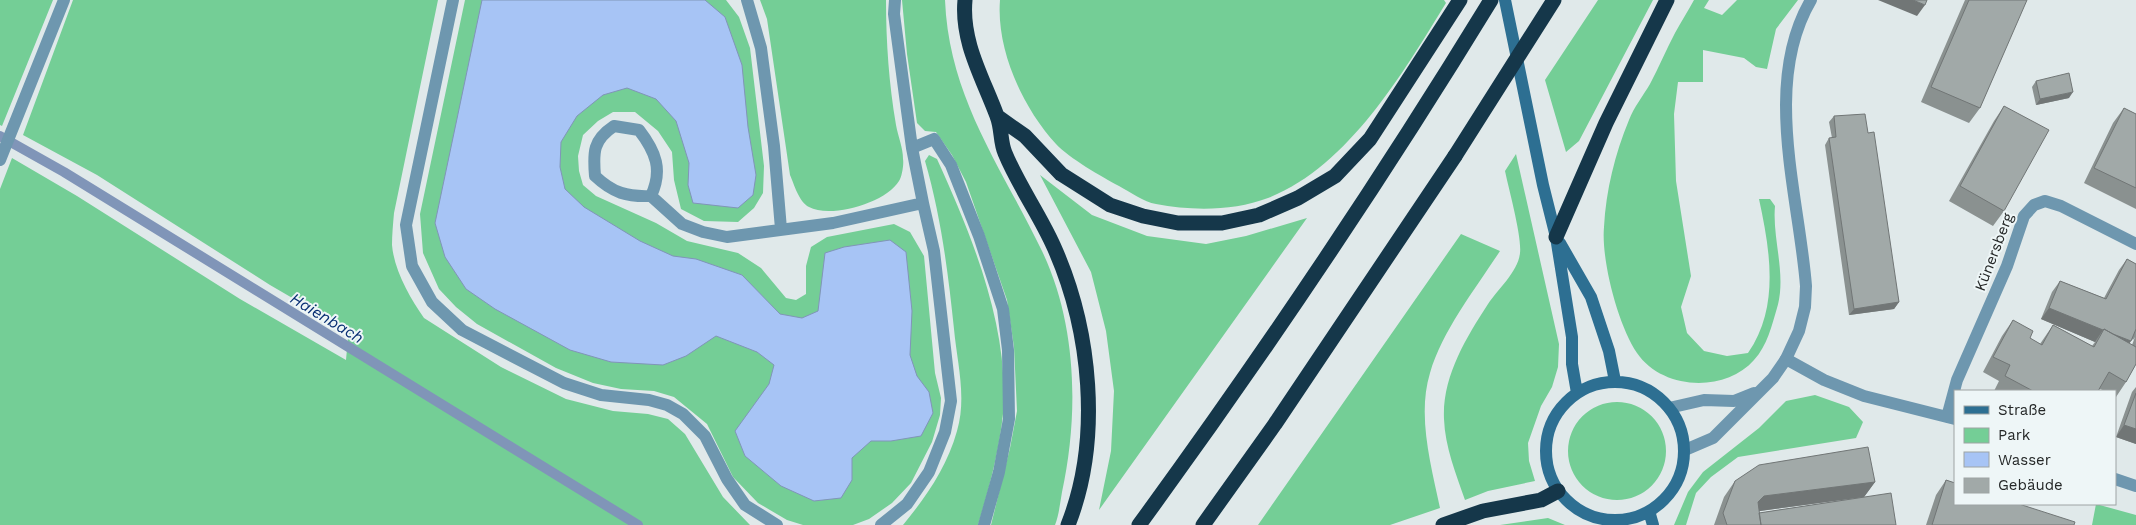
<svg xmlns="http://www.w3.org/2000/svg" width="2136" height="525" font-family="'Work Sans',sans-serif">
  <rect width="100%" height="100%" fill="#e0e9ea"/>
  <!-- green -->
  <path fill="#74ce96" d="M0 0H53L2 126 0 125Z
    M73 0H438L394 213C393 224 392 235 392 245 394 270 410 298 424 318L501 367 566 399 613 411 648 414 668 419 685 434 723 497 750 525H0V189L12 158 77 196 240 299 346 360 349 327 337 324 270 285 97 175 23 135Z
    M465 0H726L739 17 750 48 764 166 763 193 754 208 738 222 704 221 681 209 674 180 672 152 658 131 635 112H613L598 121 583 135 578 156 579 171 583 185 596 196 656 223 687 241 738 253 761 268 786 298 796 300 806 294V266L811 247 827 237 894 224 910 232 924 256 935 373 941 398 940 415 932 442 911 483 892 503 869 519 853 525H803L787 520 758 503 733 477 707 424 674 397 654 391 621 389 593 383 556 368 477 324 456 307 439 289 423 253 420 214Z
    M760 0H886C886 42 889 84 896 125 898 136 903 148 903 159 904 164 902 177 899 181 886 203 830 219 809 207 799 202 794 184 790 175L767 19Z
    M902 0H945C949 98 1001 166 1042 251 1077 324 1079 414 1062 492 1060 503 1059 515 1055 525H991L1010 448 1017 411 1014 347 1007 300 966 182 952 155 936 132 925 131 917 123 907 54Z
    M1000 0H1444L1446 3C1403 73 1348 167 1268 198 1234 211 1192 211 1156 204 1144 202 1130 192 1119 186 1102 177 1069 158 1056 144 1023 108 996 50 1000 0Z
    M1598 0H1653L1579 141 1566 152 1545 80Z
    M1694 0H1709L1704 8 1722 15 1737 0H1798L1776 29 1767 69 1756 67 1744 58 1703 50V82H1678L1674 114 1676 181 1691 276 1681 307 1687 333 1704 351 1727 356 1748 353C1780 307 1770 250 1759 199H1770L1775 206C1772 239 1787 275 1777 308 1772 325 1767 346 1754 360 1725 393 1662 390 1637 353 1618 325 1601 260 1604 227 1606 190 1615 154 1629 120 1634 107 1643 96 1650 84 1659 67 1666 50 1675 33 1681 22 1688 11 1694 0Z
    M1516 154 1559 344 1558 367 1552 387 1541 406 1528 443 1529 461 1535 481 1488 491 1465 500C1456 474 1445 447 1444 419 1442 377 1466 338 1488 304 1498 289 1518 272 1520 253 1522 237 1509 190 1505 171Z
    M929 155 937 159C972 236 1010 328 1003 414 999 452 989 489 978 525H903C926 497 947 467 957 431 967 397 957 362 954 329 948 272 941 216 925 161Z
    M1040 175 1092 215 1147 236 1206 244 1246 236 1307 218 1099 510 1111 451 1114 391 1106 331 1091 272Z
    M1461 234 1500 251C1476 288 1442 331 1430 373 1417 416 1431 465 1440 508L1390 525H1258Z
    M1815 395 1849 407 1863 422 1856 438 1738 457 1711 477 1696 493 1686 525H1674L1688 492 1703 472 1759 428 1786 401Z
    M1568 451a49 49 0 1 1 98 0a49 49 0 1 1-98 0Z
    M2096 504 2136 515V525H2092Z
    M1548 518 1565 525H1500Z"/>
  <!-- water -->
  <path fill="#a7c4f5" stroke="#8095b8" d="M482 0H705L725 17 742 65 748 127 756 175 753 195 738 208 693 203 688 185 689 163 676 121 656 99 627 88 603 95 577 116 561 142 560 167 565 189 584 207 640 241 673 256 696 259 742 275 780 314 802 318 818 311 825 253 844 247 890 240 906 252 912 311 910 355 917 376 929 392 933 413 921 436 891 441H871L852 458V480L841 498 814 501 781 486 745 456 735 431 769 384 774 365 757 352 716 336 686 356 663 365 611 362 570 350 495 309 466 289 445 257 435 223Z"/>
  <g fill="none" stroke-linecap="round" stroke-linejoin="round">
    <!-- stream -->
    <path stroke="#8095b8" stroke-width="10" d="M0 136 64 172 638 525"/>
    <!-- service -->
    <path stroke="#6e97af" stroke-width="12" d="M453 0 406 225 412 266 432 302 462 330 564 383 601 395 649 400 667 405 683 414 705 436 727 479 745 505 777 525
      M747 0 761 48 774 146 781 229
      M895 0 894 14 912 148
      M651 196C663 170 656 152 639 130L614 126C593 140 593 152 595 176 613 193 627 197 651 196L682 224 703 232 727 237 833 223 923 203 934 251 951 401 945 432 929 472 907 504 881 525
      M923 203 912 148 934 139 951 165 979 236 1003 309 1008 350 1009 419 999 472 984 525"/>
    <!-- minor -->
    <path stroke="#6e97af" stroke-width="12" d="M0 160 64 0
      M1786 359 1824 380 1864 396 1955 419
      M1947 417 1957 380 2007 266 2024 216 2034 205 2045 201 2061 206 2136 244
      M2115 479 2136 486"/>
    <!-- tertiary -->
    <path stroke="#6e97af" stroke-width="12" d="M1669 408 1704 400 1734 401 1754 393
      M1685 450 1713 438 1773 378 1786 359 1799 331 1805 307 1806 286C1799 196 1762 83 1811 0"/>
    <!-- secondary -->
    <path stroke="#2d6f92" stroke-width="12" d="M1505 0 1543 185 1556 237 1572 337V364L1577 393
      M1560 243 1591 297 1609 351 1615 381
      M1546 451a69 69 0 1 1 138 0a69 69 0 1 1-138 0Z
      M1649 511 1653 525"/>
    <!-- motorway -->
    <path stroke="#15374a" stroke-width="15" d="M965 0C961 42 983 78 997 116 1002 128 1000 142 1005 153 1018 185 1040 215 1054 247 1091 330 1102 439 1068 525
      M998 117 1025 136 1061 174 1110 205 1143 216 1178 223H1222L1259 215 1298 198 1335 176 1370 139 1460 0
      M1556 237 1606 123 1667 0
      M1139 525C1263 355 1381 180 1491 0
      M1203 525 1275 424 1455 156
      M1443 525 1483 511 1541 500 1558 491"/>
    <!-- motorway-bridge -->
    <path stroke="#15374a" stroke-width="15" d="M1455 156 1554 0"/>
  </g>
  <!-- wall -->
  <path fill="#8a9190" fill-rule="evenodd" d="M1965 0H2026L1980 108 1969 123 1921 102Z
    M2036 81 2069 98 2036 105 2032 87Z
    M2004 106V211L1993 226 1949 201 1994 121Z
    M2124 108 2136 114V209L2084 183 2113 123Z
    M1834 116 1868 133 1899 302 1894 309 1849 315 1825 145 1829 138H1832L1829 122Z
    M2127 259 2136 264V364L2126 382 2116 397H2115V391H2105L2100 389 2098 391H1994L1999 381 1983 372 2002 336 2013 320 2030 338 2040 344 2053 325 2092 346 2095 342 2041 319 2052 292 2060 281 2104 298 2119 270ZM2135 337 2132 345 2129 343 2132 339 2133 340Z
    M2136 387V444L2116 437 2132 392Z
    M1946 480 2074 525H1926L1936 495Z
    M1735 481 1875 482 1864 497 1896 525H1714L1724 497ZM1864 497 1759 513V511Z"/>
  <!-- shaded-wall -->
  <path fill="#717676" d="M1878 0H1913L1925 5 1917 16Z
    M2073 92 2069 98 2036 105 2040 99Z
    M1899 302 1894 309 1849 315 1854 309Z
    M2049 308 2103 330 2095 342 2041 319Z
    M2103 330 2131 341 2123 353Z
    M2124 425 2136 429V444L2116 437Z
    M1875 482 1864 497 1753 512 1758 502 1764 496Z"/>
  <!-- building -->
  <path fill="#a1a9a8" stroke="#717676" d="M1913 0H1927L1925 5Z
    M1969 0H2027L1980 108 1931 87Z
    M2069 73 2073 92 2040 99 2036 81Z
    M2004 106 2049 130 2004 211 1960 186Z
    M2124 108 2136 114V188L2094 168Z
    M1865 114 1868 133 1874 132 1899 302 1854 309 1829 138 1836 137 1834 116Z
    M2127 259 2136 264V329L2131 341 2113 334 2104 329 2103 330 2049 308 2060 281 2106 299Z
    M2013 320 2033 331 2030 338 2042 345 2053 325 2094 347 2104 329 2136 347V364L2126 382 2109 372 2098 391H2033L2005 376 2010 365 1993 357Z
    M2136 393V429L2124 425Z
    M1868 447 1875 482 1764 496 1758 502 1761 525H1727L1723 513 1735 481 1759 465Z
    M1946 480 1955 483V504H2019L2075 522 2074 525H1932Z
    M1891 493 1896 525H1761L1759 513Z"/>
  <g text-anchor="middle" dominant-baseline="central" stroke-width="4" stroke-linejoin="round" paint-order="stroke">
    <!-- street labels -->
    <g font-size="15" fill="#252828" stroke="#eef6f7">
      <text transform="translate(1994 252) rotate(-69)">Künersberg</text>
    </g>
    <!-- water labels -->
    <g font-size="16" font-style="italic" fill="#082f73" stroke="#eef6f7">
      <text transform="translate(327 318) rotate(31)">Haienbach</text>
    </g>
  </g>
  <!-- legend -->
  <rect x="1954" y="390" width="162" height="115" fill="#eef6f7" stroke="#9ea4a4"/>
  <rect x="1964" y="406" width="25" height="8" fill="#2d6f92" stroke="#9ea4a4"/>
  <text x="1998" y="415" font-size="15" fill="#252828">Straße</text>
  <rect x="1964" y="428" width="25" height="15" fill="#74ce96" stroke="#9ea4a4"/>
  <text x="1998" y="440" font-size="15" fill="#252828">Park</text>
  <rect x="1964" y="452" width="25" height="15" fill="#a7c4f5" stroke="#9ea4a4"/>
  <text x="1998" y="465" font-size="15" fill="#252828">Wasser</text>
  <rect x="1964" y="478" width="25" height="15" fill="#a1a9a8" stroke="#9ea4a4"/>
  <text x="1998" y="490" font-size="15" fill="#252828">Gebäude</text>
</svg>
